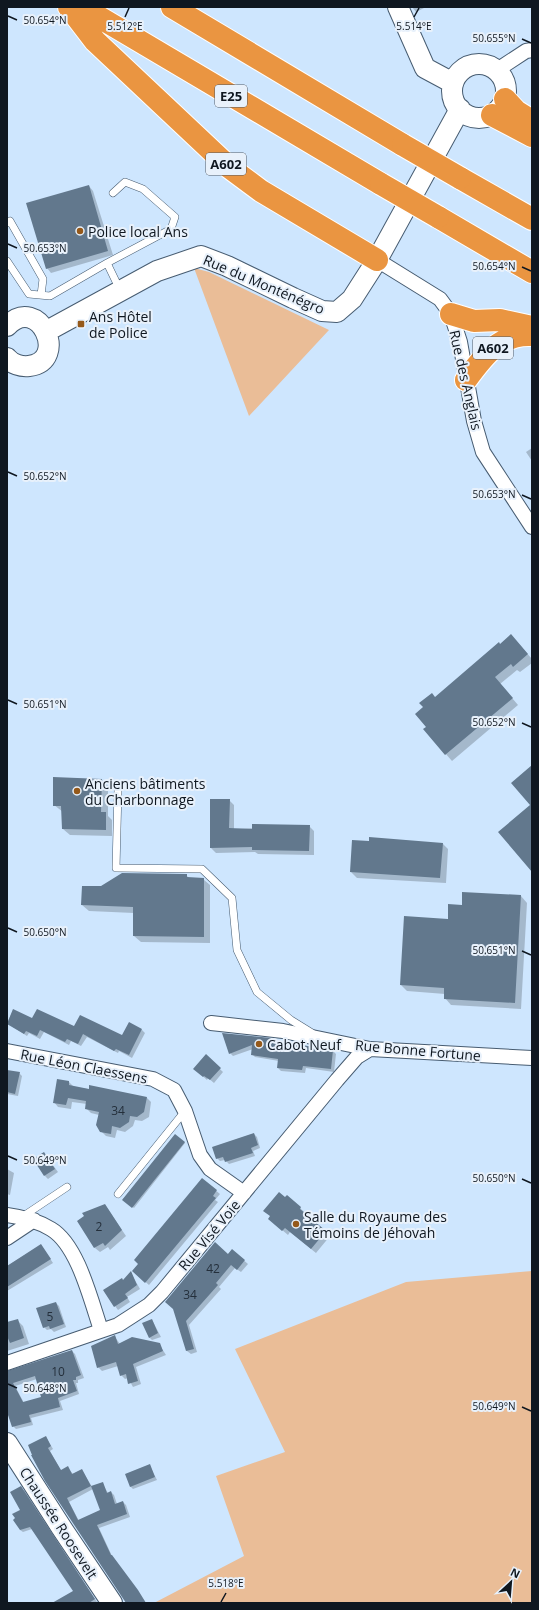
<svg xmlns="http://www.w3.org/2000/svg" width="539" height="1610" font-family="'Open Sans',sans-serif">
  <rect width="100%" height="100%" fill="#cee6fe"/>
  <!-- green -->
  <path fill="#eabd97" d="M194 268 209 272 329 330 249 416Z
    M532 1271V1603H154L244 1556 216 1476 285 1452 235 1349 406 1282Z"/>
  <!-- shadow -->
  <path fill="#0003" fill-rule="evenodd" d="M412 7H426L416 12Z
    M89 186 93 191 113 255 51 273 47 268Z
    M532 448V461L526 452Z
    M517 642 532 659V663L520 672 517 670 500 684 518 705 452 761 424 729 427 727 435 698Z
    M102 780 108 786V816L112 820V836L70 835 63 829V812L54 805Z
    M229 800 234 805V829L309 826 314 831V855L258 854 255 852 216 853 211 848Z
    M443 844 448 849 446 883 357 878 351 872Z
    M186 875 189 878 203 879 210 885V943L141 942 134 936V913L89 911 82 905 102 887Z
    M463 893 521 896 527 903 521 1009 451 1005 445 998V994L407 991 401 985 449 920 463 906Z
    M13 1010 32 1019 123 1036 142 1030 145 1033 132 1058 119 1051 118 1053 87 1037 81 1046 71 1041 69 1045 44 1032 40 1039 29 1033 27 1036 7 1023Z
    M223 1034 270 1039 272 1041 333 1051 336 1054 334 1072 306 1068 305 1073 281 1071 278 1068 279 1061 255 1057 252 1054 253 1049 233 1056 230 1053Z
    M206 1056 223 1072 214 1083 208 1078 207 1080 198 1072Z
    M7 1071 19 1073 22 1076 18 1096 7 1094Z
    M69 1082 74 1087 147 1098 151 1102 149 1117 142 1121 135 1120 133 1126 125 1132 117 1130 115 1138 106 1136 101 1131 99 1115 91 1113 86 1108 87 1104 72 1102 71 1109 58 1107 54 1102Z
    M254 1134 257 1137 260 1148 253 1151 255 1156 229 1164 225 1160 220 1161 217 1158Z
    M184 1142 185 1143 134 1208 123 1199Z
    M44 1153 58 1172 48 1179 45 1176Z
    M7 1169 14 1173 10 1195 7 1194Z
    M202 1179 220 1194 215 1200 218 1202 149 1285 133 1271Z
    M287 1196 330 1236 316 1253 290 1232 288 1235 274 1223Z
    M105 1205 126 1236 110 1250 108 1247 100 1252 95 1248Z
    M41 1245 53 1263 7 1291V1266Z
    M232 1250 248 1264 241 1272 235 1268 219 1287 221 1289 189 1325 197 1352 191 1354 187 1351 174 1309Z
    M131 1273 140 1289 127 1297 130 1302 118 1310 104 1291 124 1281Z
    M56 1303 59 1306 66 1327 54 1332 51 1329 47 1330 44 1327Z
    M17 1320 23 1326 29 1344 7 1351V1323Z
    M152 1320 161 1337 152 1340 149 1337Z
    M115 1337 120 1344H159L166 1355 136 1367 141 1384 133 1387 128 1378 125 1379 121 1375 118 1366 102 1371 98 1367Z
    M72 1351 75 1354 84 1378 78 1380V1383H76L79 1394 60 1401 63 1410 31 1418 33 1425 16 1429 13 1426 7 1409V1373ZM37 1379 42 1398 24 1403 15 1386Z
    M46 1437 53 1449 50 1451 61 1471 68 1468 73 1474 82 1470 92 1487 102 1483 108 1493 111 1492 114 1495 117 1504 123 1502 126 1505 130 1517 99 1528 112 1556 146 1603H128L46 1480ZM93 1489 101 1510 79 1521 69 1502Z
    M150 1466 157 1480 133 1489 130 1486Z
    M24 1490 97 1602 95 1603H54L74 1591 32 1529 23 1532 20 1530Z"/>
  <!-- building -->
  <path fill="#62788d" fill-rule="evenodd" d="M89 185 108 251 46 269 26 203Z
    M511 634 528 654 513 667 511 664 495 677 513 698 445 755 423 729 426 727 415 714 423 707 419 703 432 693 435 697 499 642 500 644Z
    M532 765V872L498 832 530 805 511 783Z
    M53 777 102 779 101 812H106V830L62 829 61 806H53Z
    M210 799H230L229 828 252 829V824L310 825 309 851 252 850V847L210 848Z
    M369 837 443 843 440 878 350 872 352 840 369 841Z
    M122 873 187 874V877L204 878V937L133 936V907L81 905 82 886H101Z
    M462 892 521 895 515 1003 444 999V988L400 985 404 916 448 919V904L462 905Z
    M13 1009 32 1018 37 1009 74 1026 80 1015 122 1035 129 1022 142 1029 129 1055 116 1049 114 1051 83 1034 78 1044 67 1039 65 1042 40 1030 37 1036 26 1031 24 1034 7 1024Z
    M222 1033 271 1038 270 1040 333 1050 331 1069 303 1066 302 1070 277 1068 278 1059 251 1055 252 1045 229 1054Z
    M206 1054 221 1068 210 1080 204 1076 203 1077 193 1069Z
    M7 1070 20 1072 15 1094 7 1092Z
    M57 1079 69 1081V1085L89 1089V1085L147 1097 144 1112 137 1117 130 1116 129 1122 120 1128 112 1126 111 1134 100 1132 96 1125 99 1112 85 1109 86 1101 68 1098 66 1105 53 1103Z
    M254 1133 258 1145 251 1148 253 1153 225 1162 223 1157 216 1159 212 1147Z
    M175 1134 185 1142 132 1208 122 1200Z
    M44 1152 55 1169 44 1176 33 1159Z
    M202 1178 217 1190 213 1196 216 1198 145 1283 132 1271 138 1264 134 1260Z
    M279 1192 285 1197 287 1195 301 1207 300 1209 326 1231 311 1249 285 1228 282 1231 268 1219 270 1216 263 1211Z
    M105 1204 122 1230 105 1246 103 1243 94 1248 77 1221 84 1216 82 1213Z
    M215 1242 228 1254 232 1249 245 1260 237 1270 231 1265 216 1283 218 1285 186 1321 194 1349 186 1351 173 1309 165 1302Z
    M41 1244 51 1259 7 1287V1266Z
    M131 1271 137 1285 125 1294 128 1298 114 1307 103 1290 122 1278 123 1280Z
    M56 1302 64 1324 50 1329 49 1326 43 1328 36 1308Z
    M18 1319 24 1338 10 1343 7 1336V1322Z
    M152 1319 158 1333 149 1338 142 1323Z
    M115 1335 118 1344 132 1337 160 1343 163 1351 133 1364 138 1381 128 1384 126 1374 120 1376 116 1362 97 1368 91 1346Z
    M72 1350 81 1375 76 1377V1380H73L77 1391 58 1398 60 1407 29 1415 31 1422 12 1427 7 1412V1371ZM35 1376 41 1397 23 1402 13 1383Z
    M46 1436 51 1446 48 1448 61 1470 68 1466 72 1474 82 1469 91 1486 103 1482 107 1493 111 1491 115 1504 123 1501 127 1514 97 1525 111 1555H112L138 1590 146 1603H126L45 1481 31 1455H32L28 1445ZM91 1486 100 1510 78 1520 67 1498Z
    M150 1464 155 1477 130 1487 125 1474Z
    M21 1486 95 1599 89 1603H52L73 1591 30 1527 20 1530 13 1520 15 1518 12 1514 20 1510 10 1492Z"/>
  <g fill="none" stroke-linecap="round" stroke-linejoin="round">
    <defs>
      <path id="lane" d="M7 223 10 221 43 279 41 295
        M7 261 29 294 50 296 107 263 120 290
        M107 263 171 229 175 217 143 189 125 182 113 193
        M118 790 116 868 202 869 232 898 237 950 257 992 291 1020 312 1033
        M118 1194 185 1111
        M22 1217 67 1187"/>
      <path id="street" d="M497 70 526 51 532 50
        M377 260 440 299 451 314 460 342 474 421 483 452 532 527
        M211 1023 283 1031 370 1049 532 1058
        M7 1051 153 1079 174 1090 185 1111 200 1155 210 1169 244 1193
        M7 1215C22 1217 38 1221 51 1229 78 1245 91 1301 101 1330
        M7 1238 34 1220
        M7 1363 118 1325 149 1305 162 1292 337 1080 357 1057 370 1049"/>
      <path id="secondary" d="M398 7 425 68 453 83
        M452 91a27 27 0 1 1 54 0a27 27 0 1 1-54 0Z
        M7 326C39 293 70 361 29 366 21 367 12 364 7 358
        M47 331 157 271 201 256 227 266 293 298 322 311 337 312 352 299 377 260 460 109
        M7 1443 61 1527 112 1603"/>
      <path id="highway" d="M69 7 95 41 230 168 261 191 377 260
        M82 7 381 184
        M172 7 403 145
        M505 99 516 111 532 121
        M492 115 532 136
        M460 178 532 219
        M438 217 532 272
        M451 314 474 321 500 320 532 327
        M466 380C483 357 500 333 532 335"/>
    </defs>
    <!-- lane casing -->
    <use href="#lane" stroke="#475c71" stroke-width="8"/>
    <!-- street casing -->
    <use href="#street" stroke="#475c71" stroke-width="16"/>
    <!-- secondary casing -->
    <use href="#secondary" stroke="#475c71" stroke-width="22"/>
    <!-- highway casing -->
    <use href="#highway" stroke="#fff" stroke-width="24"/>
    <!-- lane -->
    <use href="#lane" stroke="#fff" stroke-width="7"/>
    <!-- street -->
    <use href="#street" stroke="#fff" stroke-width="14"/>
    <!-- secondary -->
    <use href="#secondary" stroke="#fff" stroke-width="20"/>
    <!-- highway -->
    <use href="#highway" stroke="#ea9541" stroke-width="22"/>
    <defs>
      <path id="highway-bridge" d="M403 145 460 178
        M381 184 438 217"/>
    </defs>
    <!-- highway-bridge casing -->
    <use href="#highway-bridge" stroke="#fff" stroke-width="24" stroke-linecap="butt"/>
    <!-- highway-bridge -->
    <use href="#highway-bridge" stroke="#ea9541" stroke-width="22"/>
  </g>
  <!-- ticks -->
  <path fill="none" stroke="#0f1720" stroke-width="1.5" d="M8 16 17 20M125 17 129 8M414 17 419 8M522 39 531 43M8 244 17 248M522 267 531 271M8 472 17 476M522 495 531 499M8 700 17 704M522 723 531 727M8 928 17 932M522 951 531 955M8 1156 17 1160M522 1179 531 1183M8 1384 17 1388M522 1407 531 1411M221 1602 226 1593"/>
  <!-- markers -->
  <g fill="#95591a" stroke="#e8f1fb" stroke-width="1.5">
    <circle cx="80" cy="231" r="4"/>
    <rect x="77" y="320" width="8" height="8" rx="2"/>
    <circle cx="77" cy="791" r="4"/>
    <circle cx="259" cy="1044" r="4"/>
    <circle cx="296" cy="1224" r="4"/>
  </g>
  <g text-anchor="middle" dominant-baseline="central" stroke-width="4" stroke-linejoin="round" paint-order="stroke">
    <!-- number labels -->
    <g font-size="12" fill="#242f3b">
      <text x="118" y="1110">34</text>
      <text x="99" y="1226">2</text>
      <text x="213" y="1268">42</text>
      <text x="190" y="1294">34</text>
      <text x="50" y="1316">5</text>
      <text x="58" y="1371">10</text>
    </g>
    <!-- shield labels -->
    <g fill="#e8f1fb" stroke="#505862" stroke-width="1">
      <rect x="215" y="85" width="32" height="22" rx="3"/>
      <rect x="206" y="153" width="40" height="22" rx="3"/>
      <rect x="473" y="337" width="40" height="22" rx="3"/>
    </g>
    <g font-size="13" font-weight="bold" fill="#0f1720">
      <text x="231" y="96">E25</text>
      <text x="226" y="164">A602</text>
      <text x="493" y="348">A602</text>
    </g>
    <!-- poi labels -->
    <g font-size="14" fill="#0f1720" stroke="#e8f1fb" text-anchor="start">
      <text x="88" y="231">Police local Ans</text>
      <text x="89" y="316">Ans Hôtel<tspan x="89" dy="16">de Police</tspan></text>
      <text x="85" y="783">Anciens bâtiments<tspan x="85" dy="16">du Charbonnage</tspan></text>
      <text x="267" y="1044">Cabot Neuf</text>
      <text x="304" y="1216">Salle du Royaume des<tspan x="304" dy="16">Témoins de Jéhovah</tspan></text>
    </g>
    <!-- street labels -->
    <g font-size="14" fill="#0f1720" stroke="#e8f1fb">
      <text transform="translate(264 284) rotate(23)">Rue du Monténégro</text>
      <text transform="translate(466 380) rotate(77)">Rue des Anglais</text>
      <text transform="translate(418 1050) rotate(5)">Rue Bonne Fortune</text>
      <text transform="translate(84 1066) rotate(11)">Rue Léon Claessens</text>
      <text transform="translate(209 1235) rotate(-50)">Rue Visé Voie</text>
      <text transform="translate(59 1523) rotate(57)">Chaussée Roosevelt</text>
    </g>
  </g>
  <g font-size="10" text-anchor="middle" fill="#0f1720" stroke="#e8f1fb" stroke-width="4" stroke-linejoin="round" paint-order="stroke">
    <text x="45" y="24">50.654°N</text>
    <text x="125" y="30">5.512°E</text>
    <text x="414" y="30">5.514°E</text>
    <text x="494" y="42">50.655°N</text>
    <text x="45" y="252">50.653°N</text>
    <text x="494" y="270">50.654°N</text>
    <text x="45" y="480">50.652°N</text>
    <text x="494" y="498">50.653°N</text>
    <text x="45" y="708">50.651°N</text>
    <text x="494" y="726">50.652°N</text>
    <text x="45" y="936">50.650°N</text>
    <text x="494" y="954">50.651°N</text>
    <text x="45" y="1164">50.649°N</text>
    <text x="494" y="1182">50.650°N</text>
    <text x="45" y="1392">50.648°N</text>
    <text x="494" y="1410">50.649°N</text>
    <text x="226" y="1587">5.518°E</text>
  </g>
  <!-- border -->
  <rect width="539" height="1610" fill="none" stroke="#0f1720" stroke-width="16"/>
  <!-- north arrow -->
  <g transform="translate(511 1582) rotate(26)" stroke="#e8f1fb" stroke-width="3" paint-order="stroke">
  <path d="M0-3L7 15L0 10L-7 15Z" fill="#0f1720"/>
  <text y="-6" font-size="11" font-weight="bold" text-anchor="middle" fill="#0f1720">N</text>
  </g>
</svg>
